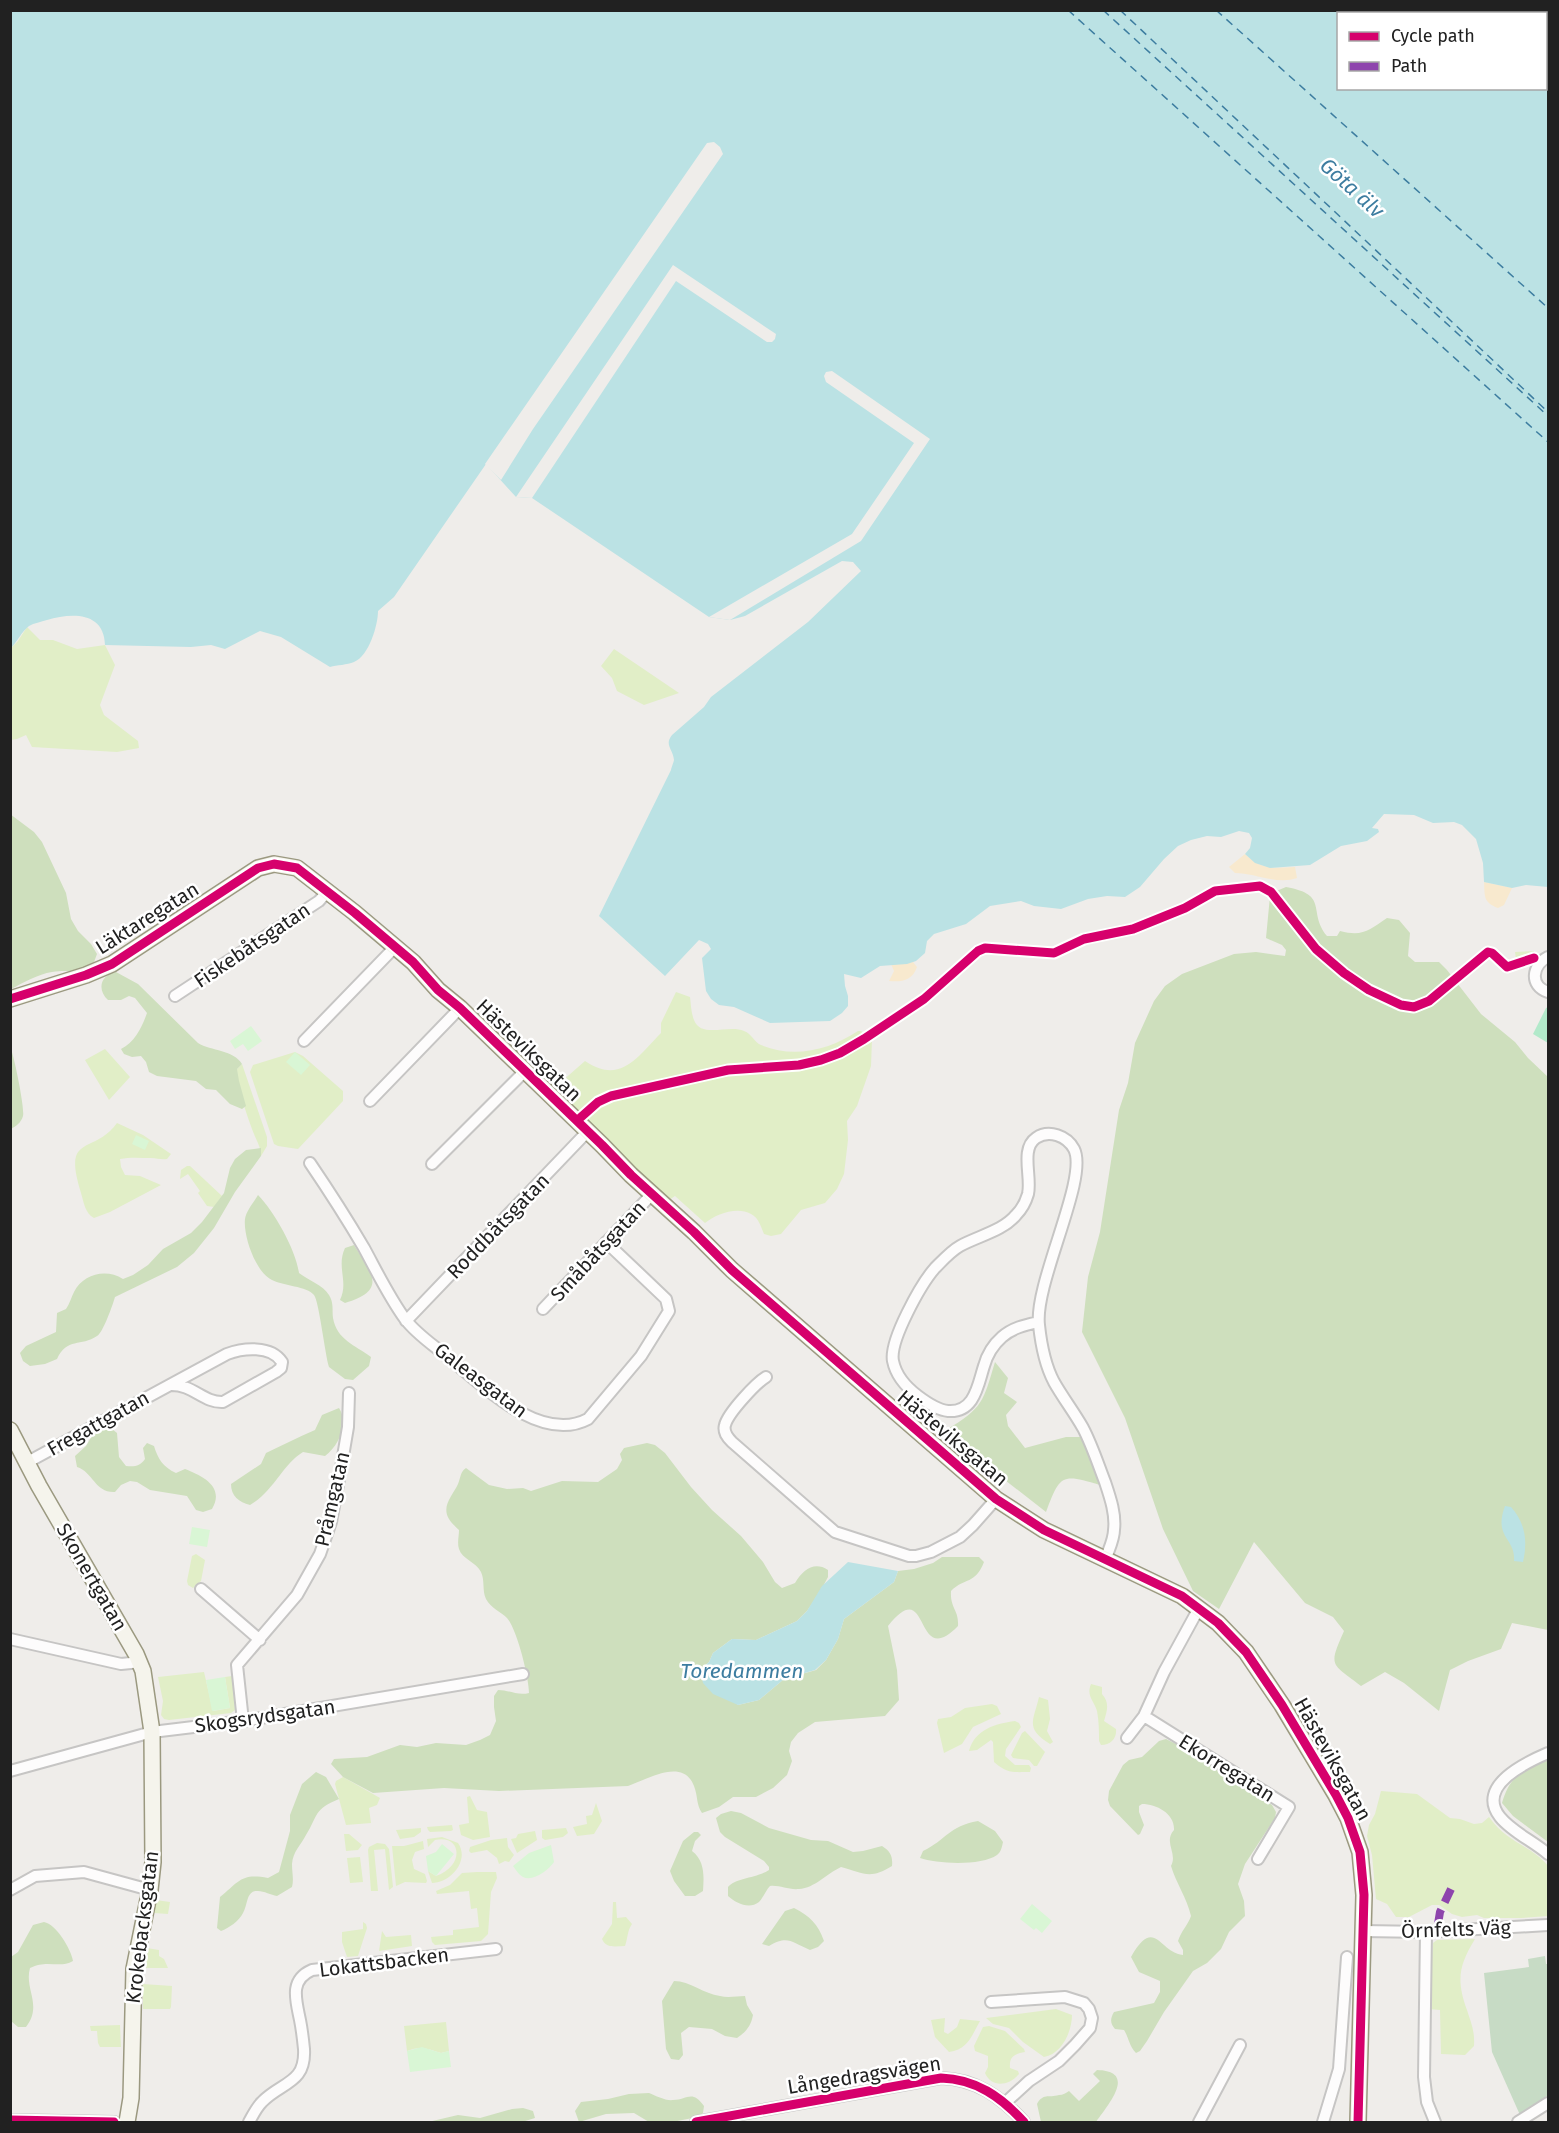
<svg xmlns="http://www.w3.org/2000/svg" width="1559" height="2133" font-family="'Fira Sans',sans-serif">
  <rect width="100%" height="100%" fill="#efedea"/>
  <!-- grass -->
  <path fill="#e1eec7" d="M27 627 40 640H53L77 649 105 645 115 665 100 705 104 715 138 741 139 748 117 752 32 747 26 735 17 739 11 740V648L18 641Z
    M614 649 679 693 644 705 617 691 612 678 601 666Z
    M1534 951V953L1508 966 1506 964V959H1516L1515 952Z
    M676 992 690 997C691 1004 691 1013 694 1020 701 1039 729 1024 744 1031 752 1034 754 1042 761 1045 794 1059 829 1050 858 1031H861L872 1039 871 1066 857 1106 847 1121 848 1140 844 1174 837 1189 825 1203 801 1210 781 1234 771 1236 764 1234C761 1227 759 1218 751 1214 737 1206 716 1214 705 1223L675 1196 666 1202 553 1089 585 1061C621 1085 637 1057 661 1033V1023Z
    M105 1049 130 1077 109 1100 85 1060Z
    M295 1052 303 1056 343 1091V1101L298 1149 278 1146 274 1144 250 1072 253 1065Z
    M242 1064 267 1137V1146L261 1156C261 1147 257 1142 254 1134 247 1116 237 1087 237 1069Z
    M117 1123 143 1135 171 1154 167 1159C161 1160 157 1158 151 1158 141 1158 130 1157 120 1159L121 1167 125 1175 140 1176 161 1185 110 1212 94 1218C85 1213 84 1203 81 1193 62 1132 93 1156 117 1123Z
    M187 1166H190L222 1196 214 1207 207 1206 198 1193 200 1191 188 1174 180 1179 181 1170Z
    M196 1554 205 1560 201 1581 193 1588 188 1585 187 1581 192 1556Z
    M204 1672 213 1711 230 1708 225 1677 232 1676 235 1710 231 1713 169 1720 164 1719 161 1715 163 1701 158 1677Z
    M1091 1684 1102 1687V1694C1110 1703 1107 1711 1104 1721L1116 1729C1117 1738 1111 1745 1101 1745L1099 1741C1099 1732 1099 1721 1097 1711 1094 1700 1086 1696 1091 1684Z
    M1039 1697 1048 1700 1050 1719 1047 1731 1053 1742 1050 1744C1024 1728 1034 1720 1039 1697Z
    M992 1704 997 1706 1001 1714 973 1727 962 1744 944 1753 937 1723 938 1719 951 1717 965 1708Z
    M1015 1721 1019 1723 1021 1727 1006 1749 1005 1756 1015 1765H1029L1031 1768 1030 1772C1013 1772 1008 1774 994 1762L993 1742 991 1740 977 1750 969 1751C975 1729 995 1724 1015 1721Z
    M1025 1731 1045 1752 1037 1766H1034L1029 1760 1013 1758 1011 1755 1022 1733Z
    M343 1777 380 1798 377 1805 369 1808 371 1823 346 1825 335 1784 336 1781Z
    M1381 1791 1417 1794 1450 1818 1460 1819 1474 1824 1482 1823 1489 1817C1507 1843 1531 1845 1548 1866V1916L1521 1918H1484L1477 1915 1462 1917 1452 1914 1439 1905H1432L1409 1917H1396L1387 1904 1376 1899 1372 1855 1367 1836 1369 1825 1375 1814Z
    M470 1796 477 1810 487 1812 490 1837 473 1840 461 1835 459 1825 469 1823 467 1797Z
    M596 1803 602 1821 594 1834 577 1836 573 1827 587 1824 586 1816 592 1815Z
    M452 1825 453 1830 451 1831 430 1832 428 1830 427 1827Z
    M421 1828V1832L414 1837 400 1839 396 1830Z
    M566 1828 568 1833 563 1837 545 1840 542 1838V1830Z
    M535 1831 537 1840 517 1853 511 1839 516 1838 518 1834Z
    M344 1834H349L362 1845 358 1850 346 1851Z
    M442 1837 458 1843C470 1860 451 1883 432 1883L428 1871 436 1876C465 1866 462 1834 435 1840L428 1847 427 1839Z
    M507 1838 508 1847 514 1855 509 1862 505 1861 499 1864 497 1858 487 1850 471 1853 469 1851 470 1847 491 1840Z
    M423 1841 424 1849 415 1852 412 1860 414 1869 425 1874 427 1881 426 1883 405 1882 396 1886 392 1846H404Z
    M377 1843 385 1844 389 1849 393 1887 389 1890 385 1849 374 1850 378 1891H371L368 1850 369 1847Z
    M360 1857 363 1882 350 1883 347 1858Z
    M477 1872H496L497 1878 491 1892 488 1934 481 1941 435 1945 432 1942 431 1937 453 1935V1930L479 1927 477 1908 471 1909 469 1891 437 1894 436 1891 450 1885 462 1873Z
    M156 1900 170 1902 168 1914 154 1913Z
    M613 1902H616L617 1918 626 1917 632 1924C627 1931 628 1938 625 1946 616 1946 606 1949 602 1939L612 1924Z
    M363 1922 366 1924 367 1928 358 1956 347 1957 342 1942V1932L363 1929Z
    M382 1931 386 1937 411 1935 412 1946 379 1951Z
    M1475 1939C1459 1965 1456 1980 1467 2010 1471 2023 1475 2031 1474 2046L1465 2055 1441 2054 1440 2010 1428 2009 1433 1943 1437 1940Z
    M147 1948 159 1950V1956L164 1959 168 1968H145Z
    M143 1984 172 1986 171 2007 170 2009H143Z
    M1056 2009 1072 2015C1072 2031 1062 2054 1044 2057L1023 2042 1009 2028 993 2024 986 2018Z
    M945 2018 944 2032 948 2034 957 2027 960 2019 980 2021C971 2037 968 2049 949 2052L935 2037 931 2020Z
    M446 2022 449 2051 441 2053C428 2049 421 2045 407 2051L404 2026Z
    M120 2025 121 2047H100L98 2043 97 2031H91L90 2026Z
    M989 2026 1005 2031 1024 2049 1025 2052C1014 2054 1009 2057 1010 2068L1018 2071 1019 2074C1010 2085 992 2089 985 2073L988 2067V2056L975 2051 974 2046 983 2027Z"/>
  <!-- forest -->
  <path fill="#cedfbd" d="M10 814 34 832 42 842 66 893 71 919 78 931 91 944 97 954 94 962C74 975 72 969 52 972 38 974 23 983 11 989Z
    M1286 887C1330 895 1307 911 1327 936H1337L1340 931C1363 937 1369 930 1387 918L1399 920 1410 933 1408 956 1415 962H1439L1447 970 1481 1014 1515 1042 1528 1058 1548 1077V1630L1512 1623 1501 1649 1468 1661 1450 1670 1439 1711 1404 1683 1385 1672 1361 1686C1331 1663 1328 1667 1344 1631L1333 1617 1305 1603 1254 1542 1219 1609 1193 1591 1163 1529 1125 1418 1082 1332 1088 1277 1100 1232 1119 1110 1128 1083 1135 1043 1154 1001 1165 986 1182 974 1234 954 1256 952 1285 956 1286 950 1282 945 1266 938 1270 896 1274 892Z
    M116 972 138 984 198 1043C211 1051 234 1050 242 1064L237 1069 239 1081 246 1106 242 1109 230 1104 216 1090 206 1089 196 1081 157 1076 149 1072 146 1062 141 1056 132 1057 124 1054 121 1049C135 1042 142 1027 147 1013L135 998 129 996 121 1000H108C97 990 100 975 116 972Z
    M10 1046C14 1055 25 1109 23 1116 21 1123 16 1126 11 1129Z
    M261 1148V1156L235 1192 214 1228 194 1253 177 1267 115 1297C113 1304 103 1333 97 1336 81 1347 67 1337 57 1359L45 1364 30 1366 23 1361 20 1353 26 1346 56 1332 57 1313 66 1309C70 1303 71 1298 74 1292 83 1274 106 1268 123 1279L133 1275 148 1265 163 1249 191 1233 202 1222 224 1193 230 1168 235 1159 246 1150Z
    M258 1195C274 1211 296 1250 299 1273 308 1280 323 1285 329 1295 334 1303 332 1310 333 1318 337 1340 355 1345 371 1357L369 1366 353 1380 345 1379 329 1367C325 1354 319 1301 314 1295 307 1286 283 1286 272 1280 256 1273 243 1236 245 1219 246 1211 254 1202 258 1195Z
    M354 1245C372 1274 388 1290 345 1303L340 1300C349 1282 336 1267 345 1248Z
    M995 1362 1008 1378 1004 1393 1017 1402 1006 1415 1008 1426 1025 1448 1066 1437H1082L1100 1485C1061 1473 1060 1475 1046 1512L978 1459 946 1430C983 1408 983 1402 995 1362Z
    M339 1408C349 1423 339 1446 325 1456L303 1452C282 1465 274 1491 250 1505 239 1502 231 1496 231 1484L261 1464 266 1453C283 1445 298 1437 315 1430L322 1415Z
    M103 1429H112L117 1433 119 1457 126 1466C135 1467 140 1466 145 1459L143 1448 147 1443 154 1446C158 1459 163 1467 176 1473L185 1469C203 1476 225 1487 212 1509L203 1512 196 1510 187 1496 150 1490 137 1482 130 1481 121 1485 115 1492C95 1493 93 1472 77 1467L75 1456 86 1446 93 1434Z
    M647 1443 655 1445 665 1453 691 1487 712 1510 741 1536 763 1562 775 1582 782 1588 795 1583C803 1570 814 1561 828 1570V1577L820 1592 807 1611 797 1621 756 1640 732 1639 713 1653 709 1662 700 1670 738 1705 759 1700 784 1679 816 1670 826 1660 838 1639 844 1619 894 1582 898 1571 914 1569 933 1563 942 1557H979L984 1562C975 1585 965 1577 951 1591 950 1609 959 1609 958 1626 913 1672 931 1572 888 1626L897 1670 899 1700 885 1716 815 1722 798 1733 791 1742 789 1751 792 1761 787 1775 773 1788 756 1797H733L719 1807 702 1813C696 1804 698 1796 694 1786 683 1757 648 1779 628 1786L499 1791 444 1788 373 1793 343 1777 331 1764 334 1759 367 1757 400 1745 417 1747 436 1743 466 1745 480 1740 490 1735 496 1721 494 1707V1696L498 1690C509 1690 518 1696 529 1693 529 1678 517 1629 507 1618 501 1612 491 1608 486 1599 482 1591 485 1580 481 1572 476 1562 462 1559 459 1549 457 1543 459 1536 459 1530 456 1527 451 1523 449 1519 441 1506 453 1495 458 1484 461 1477 460 1472 466 1468L489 1485 507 1489 523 1488 531 1491 562 1481 598 1482 617 1469 622 1460 620 1454 624 1448Z
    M1166 1739 1178 1745 1272 1805 1276 1812 1275 1818 1245 1864 1238 1884 1244 1901 1245 1916 1229 1932 1221 1949 1207 1963 1193 1971 1164 2012 1147 2041 1140 2051 1136 2053C1129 2046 1129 2038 1124 2030L1115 2029C1110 2023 1110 2019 1114 2012L1154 2003 1160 1992V1981L1139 1972 1131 1957C1155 1915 1159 1953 1183 1955V1950L1178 1941C1181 1931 1188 1925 1191 1916 1187 1898 1176 1883 1171 1866 1178 1853 1163 1842 1174 1830 1175 1814 1157 1804 1142 1804L1139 1806V1812L1144 1825 1140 1834 1138 1835 1110 1806 1108 1800 1109 1791 1123 1765 1129 1760 1142 1757 1159 1741Z
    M1548 1760V1842L1513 1816 1502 1803C1510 1775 1523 1770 1548 1760Z
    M316 1772 326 1777 339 1799C313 1810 319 1814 306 1835 301 1845 293 1851 292 1864 292 1873 294 1879 292 1887L277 1896C271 1895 264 1891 258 1891 246 1890 248 1905 243 1913 239 1921 229 1928 221 1931L217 1928 220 1897C240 1881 241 1873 268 1878L279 1872 290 1831V1815L302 1784Z
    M731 1811 741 1813 769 1828 811 1840 828 1841 853 1852 863 1851 882 1846C890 1851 893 1856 892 1866 870 1880 863 1873 841 1867 826 1874 815 1888 799 1889 788 1890 780 1885 770 1886 766 1890 763 1898 759 1902 749 1910 736 1903 728 1896V1887C735 1878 757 1878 769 1870V1867L764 1861 725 1837 720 1832 716 1818 721 1814Z
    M978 1821 995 1831 1003 1842C1002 1847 1001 1852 997 1855 982 1866 937 1864 920 1858L923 1851C946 1840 949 1826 978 1821Z
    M694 1832H698L701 1835 695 1841 692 1851C705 1861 704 1876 703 1891L695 1896H685L674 1881 670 1871 683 1841Z
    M794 1908C810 1916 818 1924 824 1941L818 1947 810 1950C791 1942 788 1935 769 1946L762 1944 785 1911Z
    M44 1922C56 1924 71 1949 73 1961 59 1969 48 1959 30 1968 24 1989 43 2005 26 2027H18L11 2021V1957L18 1952 33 1925Z
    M674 1981C690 1981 704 1994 720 1996 728 1998 737 1996 745 1996L747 2005 753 2015C751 2026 746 2032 737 2038L725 2036 712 2029 689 2027 681 2033 683 2055 679 2060 671 2059 666 2049 662 2001Z
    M1097 2070C1138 2071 1108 2105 1096 2122H1041L1037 2104C1043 2093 1048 2098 1059 2095 1063 2095 1066 2093 1069 2091L1079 2101 1100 2081 1093 2074Z
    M649 2093C656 2096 666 2101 673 2100 687 2100 692 2089 704 2106L703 2113 698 2117 672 2122H649L634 2113 606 2114 579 2122 575 2111 581 2102 608 2099 629 2094Z
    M523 2108 533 2111 535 2118 522 2122H428L458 2115 480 2118 512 2109Z"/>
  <!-- sand -->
  <path fill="#f8e9ce" d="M1245 854C1262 870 1273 868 1295 867L1297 878C1277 885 1255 873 1235 873L1229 867Z
    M1484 882 1512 888 1504 905 1498 908C1483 902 1485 897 1484 882Z
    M913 962 917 967C912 981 902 982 889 981L894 971 891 964Z"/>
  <!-- cemetery -->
  <path fill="#c7dbc5" d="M1545 1956 1546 1964H1548V2095L1520 2115 1492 2052 1484 1973 1529 1967 1528 1959Z"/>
  <!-- park -->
  <path fill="#d9f6d5" d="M251 1026 262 1041 248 1051 243 1044 235 1049 230 1041Z
    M295 1052 310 1065 301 1075 286 1062Z
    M136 1135 149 1141 145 1150 132 1144Z
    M192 1527 210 1530 207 1547 189 1544Z
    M225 1677 230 1708 212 1711 206 1680Z
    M442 1844 454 1854 436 1876 428 1871 426 1856 436 1852Z
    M551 1845 554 1862C549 1870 533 1882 523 1877 519 1875 516 1870 513 1866L529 1853Z
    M1032 1904 1052 1921 1042 1933 1036 1928 1034 1930 1020 1919Z
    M422 2047 441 2053 449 2051 451 2067 410 2072 407 2051Z"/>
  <!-- pitch -->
  <path fill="#b2e9ca" d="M1548 1007V1043L1533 1034 1546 1008Z"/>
  <!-- water -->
  <path fill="#bbe2e4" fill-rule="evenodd" d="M11 11H1548V887L1526 885 1512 888 1484 882 1483 863 1476 839 1462 825 1454 822 1433 823 1414 815 1384 814 1372 828 1378 829 1379 832 1367 841 1341 846 1310 865 1270 868 1255 863 1245 854 1250 848 1252 838 1249 833 1239 831 1221 837 1207 836 1191 840 1178 846 1164 859 1140 887 1125 897 1107 896 1088 899 1061 909 1034 906 1021 901 990 906 966 924 934 934 927 941 925 953 916 961 907 964 880 966 861 978 844 974 845 986 848 996V1006L842 1013 830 1021 770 1023 734 1007 719 1005 711 999 706 991 702 958 711 949 708 944 699 940 665 976 599 916 671 770C671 769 674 761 674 760 673 749 664 745 672 735L704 707 711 697 808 622 861 571 853 562 842 561 745 616 730 620 709 617 532 498 516 497 486 464 394 597 378 611C378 625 369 656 354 662 347 665 337 665 330 667L281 637 260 631 225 649 211 645 191 647 105 645C104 611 71 613 47 620 41 622 34 623 29 626 22 631 17 642 11 648ZM1338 14H1546V88H1338Z
    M1505 1506 1511 1507C1525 1523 1528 1540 1523 1562L1514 1561C1516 1538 1493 1538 1505 1506Z
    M848 1562 898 1571 894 1582 844 1619 838 1639 826 1660 815 1670 784 1679 759 1700 738 1705 713 1694 703 1683 700 1670 709 1662 713 1653 732 1639 756 1640 797 1621 807 1611 822 1586Z"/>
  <!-- pier -->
  <path fill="#efedea" d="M714 142 720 147 723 154 533 429 501 480 485 464 707 143Z
    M673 265 773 332 776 334 775 339 772 342H767L676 281 532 498 516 497Z
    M832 371 930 439 861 541 730 620 709 617 852 534 914 443 826 382 824 376 826 372Z"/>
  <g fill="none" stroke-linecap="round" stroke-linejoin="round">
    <!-- ferry -->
    <path stroke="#3d7da0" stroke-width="1.5" stroke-dasharray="8 6" stroke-linecap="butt" d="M1068 10 1548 442
      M1103 10 1548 416
      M1120 10 1548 412
      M1216 10 1548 308"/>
    <defs>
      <path id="street" d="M1548 957C1532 965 1529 986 1548 992
        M175 996 319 901 327 892
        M304 1041 395 947
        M370 1101 460 1008
        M310 1163C329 1191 347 1219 364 1248 377 1272 389 1297 405 1319 417 1335 435 1346 450 1359 483 1386 541 1444 588 1419L641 1356 669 1311 666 1299 606 1242
        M432 1164 525 1071
        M543 1309 653 1193
        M406 1321 588 1131
        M1038 1322C1025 1325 1012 1328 1002 1337 994 1344 987 1355 984 1366 978 1384 975 1413 948 1411 937 1410 926 1402 918 1396 906 1387 896 1376 893 1361 889 1341 921 1284 935 1268 942 1261 951 1251 960 1246 978 1236 1003 1231 1016 1215 1021 1210 1026 1201 1028 1194 1032 1177 1020 1149 1036 1138 1049 1129 1067 1136 1074 1149 1089 1178 1034 1283 1039 1325 1041 1344 1045 1365 1054 1382 1063 1398 1074 1412 1083 1428 1092 1445 1098 1464 1105 1482 1110 1497 1116 1514 1114 1530 1114 1539 1109 1549 1106 1558
        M766 1377C756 1383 728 1413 725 1425 723 1432 727 1437 732 1442L835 1532 909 1556H916L931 1552 960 1537 973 1525 996 1499
        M26 1463 227 1354C243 1348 271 1345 282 1362L281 1368 276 1372 223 1402C203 1403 193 1384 170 1385
        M201 1589 260 1640
        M10 1639 121 1664 141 1662
        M1144 1716 1289 1807 1258 1859
        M243 1721 237 1665 297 1595 320 1554 331 1522 340 1474 348 1427 349 1393
        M1127 1738 1144 1716 1164 1672 1199 1608
        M1548 1753C1527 1762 1475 1786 1500 1817 1512 1832 1533 1841 1548 1854
        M10 1771 152 1732 243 1721 523 1674
        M10 1890 35 1876 84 1872 150 1890
        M1363 1931 1426 1932 1548 1925
        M1426 1932 1424 2077 1427 2102 1435 2122
        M991 2002 1065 1997 1084 2003 1089 2009 1092 2018 1090 2028 1075 2045 1059 2061 1029 2081 1005 2103
        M10 2120 114 2122
        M249 2122C253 2115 256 2108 262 2102 281 2082 306 2084 304 2049 303 2039 302 2030 300 2020 296 2000 289 1980 312 1970L496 1949
        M696 2122 941 2078C976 2079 1001 2097 1024 2122
        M1199 2122 1240 2045
        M1323 2122 1339 2069 1347 1957
        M1518 2122 1548 2103"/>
      <path id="secondary" d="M10 999 86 975 112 964 258 868 274 864 297 868 355 913 413 962 438 990 460 1008 602 1145 631 1175 694 1232 732 1270 996 1499 1044 1530 1182 1596 1218 1623 1246 1652 1282 1705 1336 1795 1348 1818 1360 1852 1364 1895 1358 2122
        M10 1430 39 1486 136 1654 143 1671 152 1732 153 1862 150 1890 134 1969 131 2098 127 2122"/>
    </defs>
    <!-- street casing -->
    <use href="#street" stroke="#c6c5c4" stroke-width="14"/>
    <!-- secondary casing -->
    <use href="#secondary" stroke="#9b9980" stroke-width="18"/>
    <!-- street -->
    <use href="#street" stroke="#fdfcfc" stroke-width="10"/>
    <!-- secondary -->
    <use href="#secondary" stroke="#f5f4ec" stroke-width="15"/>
    <!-- quiet -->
    <path stroke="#8e44ad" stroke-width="8" stroke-dasharray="15 8" stroke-linecap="butt" d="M1438 1924 1440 1912 1451 1889"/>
    <defs>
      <path id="cycleway" d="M10 999 86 975 112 964 258 868 274 864 297 868 355 913 413 962 438 990 460 1008 602 1145 631 1175 694 1232 732 1270 996 1499 1044 1530 1182 1596 1218 1623 1246 1652 1282 1705 1336 1795 1348 1818 1360 1852 1364 1895 1358 2122
        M580 1118 598 1102 611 1096 728 1070 799 1065 821 1060 840 1053 864 1039 924 999 978 951 985 948 1054 953 1084 939 1133 929 1185 908 1215 891 1260 886 1271 892 1316 949 1344 973 1369 990 1401 1005 1414 1007 1429 1001 1488 952 1492 953 1507 967 1534 958
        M10 2120 114 2122
        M696 2122 941 2078C976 2079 1001 2097 1024 2122"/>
    </defs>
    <!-- cycleway casing -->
    <use href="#cycleway" stroke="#fff" stroke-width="13"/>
    <!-- cycleway -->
    <use href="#cycleway" stroke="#d6006c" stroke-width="9"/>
  </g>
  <g text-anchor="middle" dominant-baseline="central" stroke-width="5" stroke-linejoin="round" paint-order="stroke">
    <!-- street labels -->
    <g font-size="20" fill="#212121" stroke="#fff">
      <text transform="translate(147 918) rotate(-32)">Läktaregatan</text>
      <text transform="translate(252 945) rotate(-34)">Fiskebåtsgatan</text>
      <text transform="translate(529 1050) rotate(44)">Hästeviksgatan</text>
      <text transform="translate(498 1226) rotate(-46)">Roddbåtsgatan</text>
      <text transform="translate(598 1251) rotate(-47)">Småbåtsgatan</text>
      <text transform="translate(481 1380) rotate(37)">Galeasgatan</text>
      <text transform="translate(98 1423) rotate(-29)">Fregattgatan</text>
      <text transform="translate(953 1438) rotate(40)">Hästeviksgatan</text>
      <text transform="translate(332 1499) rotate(-77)">Pråmgatan</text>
      <text transform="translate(92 1577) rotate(60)">Skonertgatan</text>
      <text transform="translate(265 1716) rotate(-8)">Skogsrydsgatan</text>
      <text transform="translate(1333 1759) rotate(61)">Hästeviksgatan</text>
      <text transform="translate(1227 1768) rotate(32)">Ekorregatan</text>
      <text transform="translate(142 1927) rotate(-83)">Krokebacksgatan</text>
      <text transform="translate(1456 1929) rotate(-2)">Örnfelts Väg</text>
      <text transform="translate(384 1962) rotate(-7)">Lokattsbacken</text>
      <text transform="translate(864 2075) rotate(-9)">Långedragsvägen</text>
    </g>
    <!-- water labels -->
    <g font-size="21" font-style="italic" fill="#3d7da0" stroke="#fff">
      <text transform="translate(1352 188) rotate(42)">Göta älv</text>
      <text x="742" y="1671">Toredammen</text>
    </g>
  </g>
  <!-- border -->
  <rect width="1559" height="2133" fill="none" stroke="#212121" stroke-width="24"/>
  <!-- legend -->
  <rect x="1337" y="12" width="210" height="78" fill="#ffffff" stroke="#a6a6a6" stroke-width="1.5"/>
  <rect x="1349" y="32" width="30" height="9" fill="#d6006c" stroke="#a6a6a6" stroke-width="1.5"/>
  <text x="1391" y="42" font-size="18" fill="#212121">Cycle path</text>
  <rect x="1349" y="62" width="30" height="9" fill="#8e44ad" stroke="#a6a6a6" stroke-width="1.5"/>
  <text x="1391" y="72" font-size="18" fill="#212121">Path</text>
</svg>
